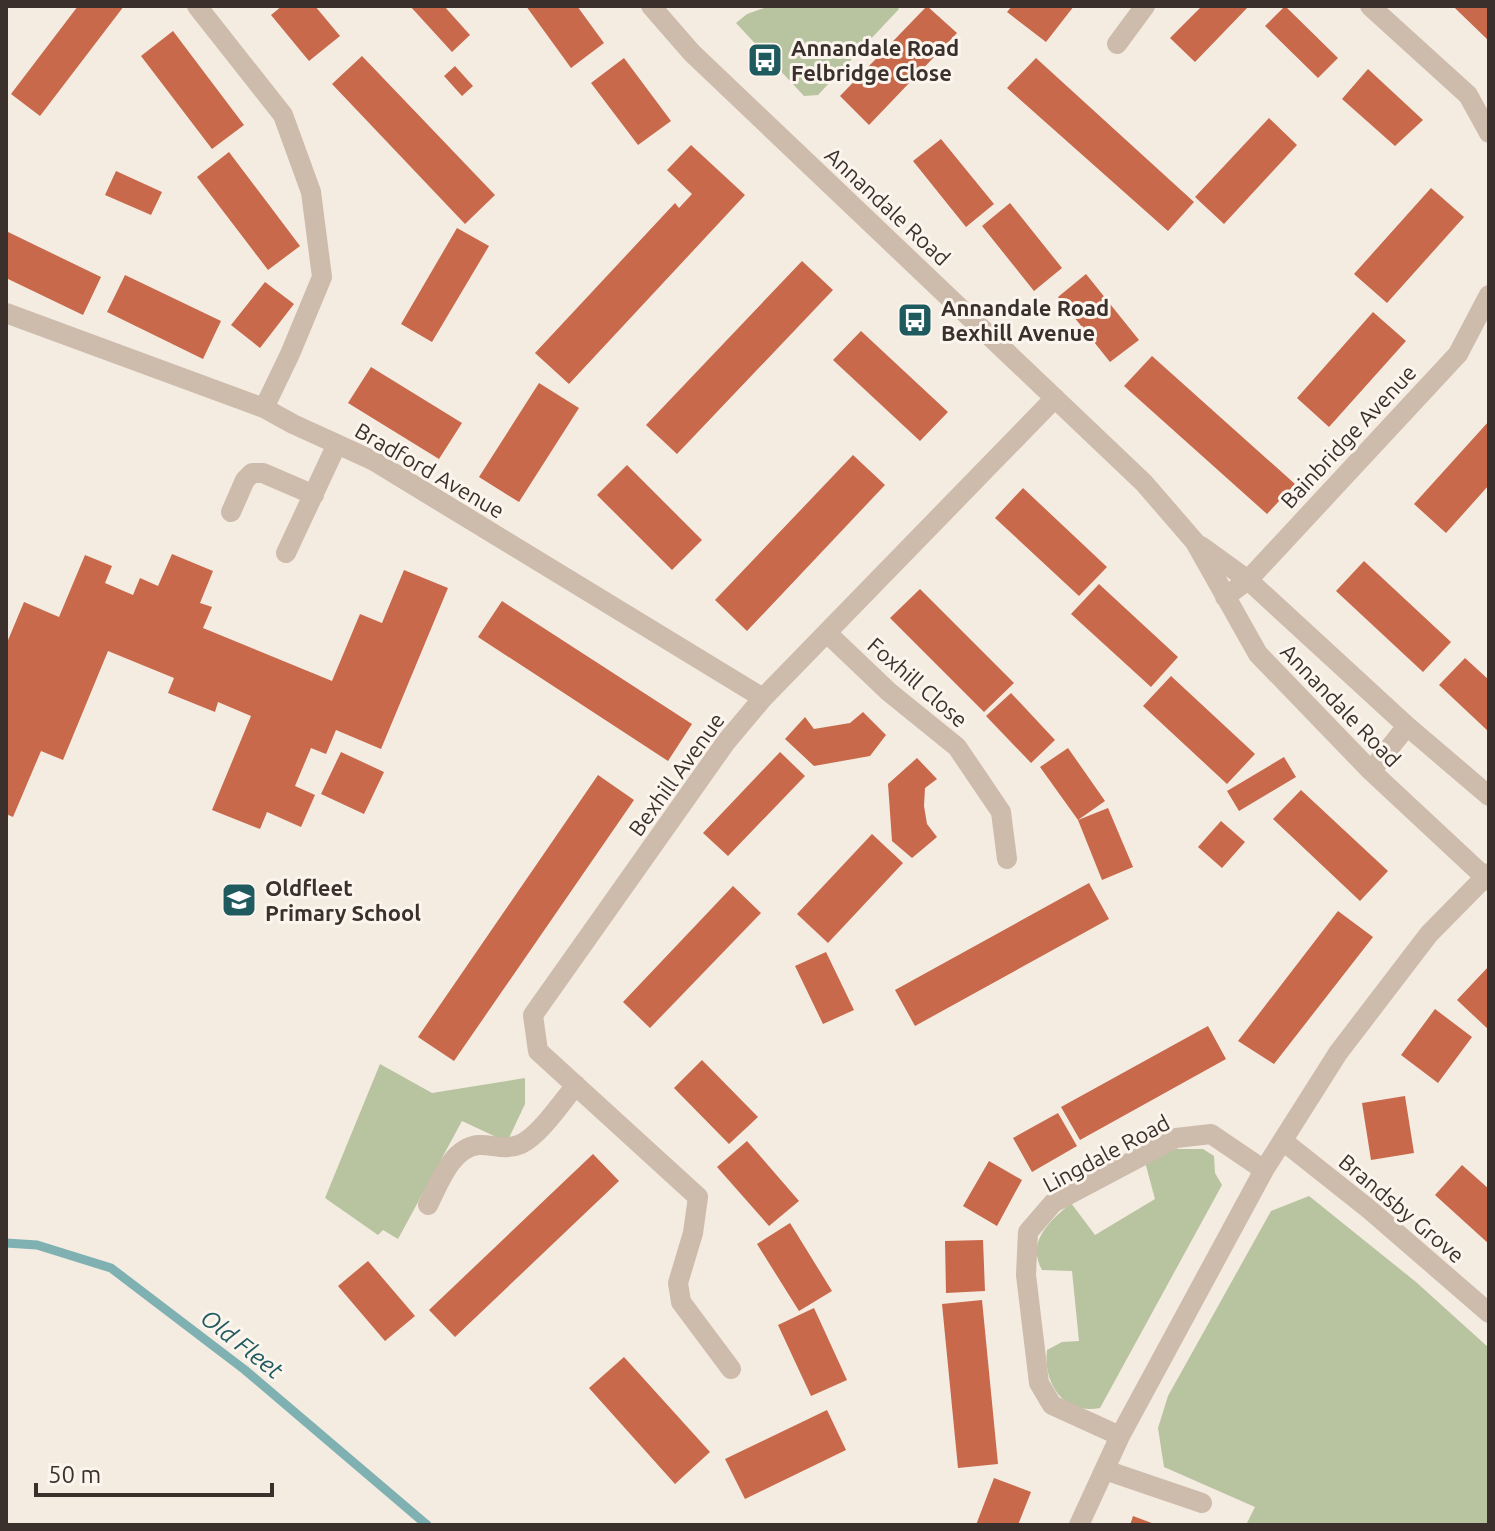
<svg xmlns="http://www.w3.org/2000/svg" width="1495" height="1531" font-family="Ubuntu,sans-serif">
  <rect width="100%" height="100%" fill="#f4ebe1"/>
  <!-- green -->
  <path fill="#b8c4a0" d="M770 6H897L899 9 818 95 804 96 736 23 747 14Z
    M380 1064 432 1093 525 1078V1104L507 1142 462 1121 398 1239 383 1230 378 1235 325 1198Z
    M1176 1149H1203L1214 1156 1215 1173 1222 1185 1100 1408C1064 1415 1043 1384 1047 1350L1062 1342 1079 1341 1072 1271 1042 1270C1026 1241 1050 1221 1071 1203L1095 1235 1155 1199 1145 1162Z
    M1309 1196 1416 1282 1489 1348V1525H1246L1255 1507 1164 1467 1158 1428 1168 1396 1271 1211Z"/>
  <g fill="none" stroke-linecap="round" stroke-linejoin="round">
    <!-- stream -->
    <path stroke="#7fb0b2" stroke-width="9" d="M6 1243 37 1245 111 1268 245 1370 427 1525"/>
  </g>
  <!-- building -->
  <path fill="#c8694b" d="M78 6H124L40 116 11 94Z
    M282 6H315L340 36 309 61 271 15Z
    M410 6H444L470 35 452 52Z
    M526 6H577L604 43 571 68Z
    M927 6 957 33 869 125 840 96Z
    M1012 6H1074L1046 42 1007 12Z
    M1202 6H1249L1195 62 1170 38Z
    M1285 6 1338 58 1318 78 1265 26Z
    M1453 6H1489V41L1460 13Z
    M173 31 244 125 212 149 141 56Z
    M362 56 495 195 465 224 332 84Z
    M624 58 671 121 638 145 591 83Z
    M1036 58 1194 202 1168 231 1007 88Z
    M455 66 473 86 462 96 444 76Z
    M1368 69 1423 120 1395 146 1342 99Z
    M1269 118 1297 145 1224 224 1195 197Z
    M941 139 994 204 966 227 913 161Z
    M691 145 745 195 569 384 535 353 675 203 679 208 692 194 667 170Z
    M229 152 300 246 268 270 197 177Z
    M116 171 162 192 151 215 105 195Z
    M1431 188 1464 217 1387 303 1354 274Z
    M1010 203 1062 268 1034 291 982 226Z
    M457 228 489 246 432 342 401 324Z
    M6 231 101 277 83 315 6 278Z
    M802 261 833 290 677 454 646 425Z
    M1086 274 1139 340 1110 362 1058 297Z
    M125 275 221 321 203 359 107 312Z
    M265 282 294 304 260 348 231 325Z
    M1373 312 1406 341 1329 427 1297 398Z
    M861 331 948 412 920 441 833 360Z
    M1152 356 1295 484 1267 514 1124 386Z
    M371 367 462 423 439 459 348 403Z
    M539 383 579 408 519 502 479 477Z
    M1489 421V485L1446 533 1414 504Z
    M853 455 885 485 747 631 715 600Z
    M627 465 702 540 672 570 597 495Z
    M1023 488 1107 567 1079 596 995 518Z
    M172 554 213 571 200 603 212 607 203 628 332 681 360 614 382 623 404 570 448 588 381 749 336 730 326 754 311 748 295 786 315 795 301 827 267 812 260 829 212 810 251 716 218 702 215 712 168 693 174 678 108 651 63 760 41 751 13 817 6 814V645L24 602 59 617 85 555 112 566 105 583 133 595 140 578 158 586Z
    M1364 561 1451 642 1423 672 1336 591Z
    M1099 584 1178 657 1151 687 1071 614Z
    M920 589 1014 683 984 712 890 618Z
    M502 601 692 724 668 761 478 637Z
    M1465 658 1489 680V732L1439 685Z
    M1171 676 1255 754 1227 784 1143 706Z
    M1011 693 1055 740 1031 763 986 716Z
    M863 712 886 735 870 756 814 766 785 739 805 717 814 729 850 723Z
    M1068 748 1105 801 1078 820 1108 808 1133 867 1102 880 1078 820 1040 767Z
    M341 752 384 772 364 814 321 794Z
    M780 752 805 776 728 856 703 833Z
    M1284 757 1296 777 1239 811 1227 791Z
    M917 758 937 779 925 788 924 806 927 824 937 837 912 858 892 841 888 784Z
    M598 775 634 800 454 1061 418 1037Z
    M1301 790 1388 871 1360 901 1273 819Z
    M1221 821 1245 842 1222 868 1198 847Z
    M872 834 903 863 828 943 797 914Z
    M1089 883 1109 919 915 1026 895 990Z
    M733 886 761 913 650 1028 623 1002Z
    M1338 911 1373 937 1274 1064 1238 1041Z
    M826 952 854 1010 823 1024 795 966Z
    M1489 966V1030L1457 1000Z
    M1435 1009 1472 1037 1438 1083 1401 1055Z
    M1208 1026 1226 1059 1080 1140 1061 1107Z
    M702 1060 758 1117 729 1144 674 1088Z
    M1405 1096 1414 1153 1371 1160 1362 1103Z
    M1058 1113 1077 1146 1032 1172 1013 1138Z
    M747 1141 799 1201 769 1226 717 1167Z
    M593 1154 619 1181 455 1337 429 1310Z
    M989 1161 1022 1180 997 1226 963 1206Z
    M1462 1165 1489 1189V1244L1435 1195Z
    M790 1223 832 1291 799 1311 757 1244Z
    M983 1240 985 1291 946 1293 945 1241Z
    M368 1261 415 1316 385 1341 338 1286Z
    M982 1300 998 1464 958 1468 942 1304Z
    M814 1308 847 1380 811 1396 778 1325Z
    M624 1357 710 1452 675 1484 589 1388Z
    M827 1410 846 1450 745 1499 725 1459Z
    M994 1478 1031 1492 1018 1525H976Z
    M1133 1516 1157 1525H1130Z"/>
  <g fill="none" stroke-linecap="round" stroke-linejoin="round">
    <!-- minor -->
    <path stroke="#cdbbac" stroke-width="20" d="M197 6 283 115 311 192 322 277 290 354 264 408
      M651 6 692 53 1144 483 1195 542 1258 654 1371 771 1489 881
      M1370 6 1468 95 1489 133
      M1117 44 1145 6
      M6 313 264 408 293 424 374 461 763 698
      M231 512 245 480 252 473H263L314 495
      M1201 546 1248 580 1407 726 1489 796
      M286 553 337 444
      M1225 597 1248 580 1458 354 1489 295
      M827 633 889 692 957 747 1001 812 1007 859
      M1371 771 1407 726
      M1283 1141 1370 1210 1489 1313
      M428 1205C439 1184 451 1148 478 1145 493 1144 505 1151 521 1144 540 1135 562 1102 576 1085
      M731 1369 681 1302 678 1283 693 1233 698 1197 538 1051 533 1015 726 742 763 698 1055 398
      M1120 1436 1052 1405 1039 1383 1026 1275 1028 1232 1053 1203 1176 1138 1211 1134 1264 1170
      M1105 1470 1202 1503
      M1079 1525 1120 1436 1264 1170 1338 1053 1429 934 1489 873"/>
  </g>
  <!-- icons -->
  <defs>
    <symbol id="bus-square" viewBox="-11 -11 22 22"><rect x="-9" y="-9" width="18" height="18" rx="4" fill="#1f5a5e" stroke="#fbf5ee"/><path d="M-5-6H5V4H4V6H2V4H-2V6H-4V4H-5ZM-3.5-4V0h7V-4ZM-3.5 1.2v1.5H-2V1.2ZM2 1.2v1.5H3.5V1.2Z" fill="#fff"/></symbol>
    <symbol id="school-square" viewBox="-11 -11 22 22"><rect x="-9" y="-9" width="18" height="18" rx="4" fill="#1f5a5e" stroke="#fbf5ee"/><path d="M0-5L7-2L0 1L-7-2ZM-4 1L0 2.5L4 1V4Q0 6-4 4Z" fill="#fff"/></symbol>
  </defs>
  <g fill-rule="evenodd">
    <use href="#bus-square" x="745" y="40" width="40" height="40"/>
    <use href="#bus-square" x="895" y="300" width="40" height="40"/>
    <use href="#school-square" x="219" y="880" width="40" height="40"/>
  </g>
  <g text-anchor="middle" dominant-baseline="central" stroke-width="6" stroke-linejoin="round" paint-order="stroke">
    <!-- poi labels -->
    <g font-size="22" font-weight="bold" fill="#3b302b" stroke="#fbf5ee" text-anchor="start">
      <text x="791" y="47">Annandale Road<tspan x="791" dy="25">Felbridge Close</tspan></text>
      <text x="941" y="307">Annandale Road<tspan x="941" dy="25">Bexhill Avenue</tspan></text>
      <text x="265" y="887">Oldfleet<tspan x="265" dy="25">Primary School</tspan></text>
    </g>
    <!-- street labels -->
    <g font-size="22" fill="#3b302b" stroke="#fbf5ee">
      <text transform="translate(888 206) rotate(43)">Annandale Road</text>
      <text transform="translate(1348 436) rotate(-47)">Bainbridge Avenue</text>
      <text transform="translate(430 470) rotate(30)">Bradford Avenue</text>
      <text transform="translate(918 682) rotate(41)">Foxhill Close</text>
      <text transform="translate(1341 705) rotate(46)">Annandale Road</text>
      <text transform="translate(676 774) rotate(-54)">Bexhill Avenue</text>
      <text transform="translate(1106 1153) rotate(-28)">Lingdale Road</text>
      <text transform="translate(1402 1208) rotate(40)">Brandsby Grove</text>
    </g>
    <!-- water labels -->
    <g font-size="24" font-style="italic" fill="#1f5a5e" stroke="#fbf5ee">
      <text transform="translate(242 1344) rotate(38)">Old Fleet</text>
    </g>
  </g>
  <!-- border -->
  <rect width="1495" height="1531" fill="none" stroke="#3b302b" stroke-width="16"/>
  <!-- scale -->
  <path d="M36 1483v12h236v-12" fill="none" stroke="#3b302b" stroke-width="4"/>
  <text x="48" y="1483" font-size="24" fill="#3b302b" stroke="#fbf5ee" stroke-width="6" paint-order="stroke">50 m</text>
</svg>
